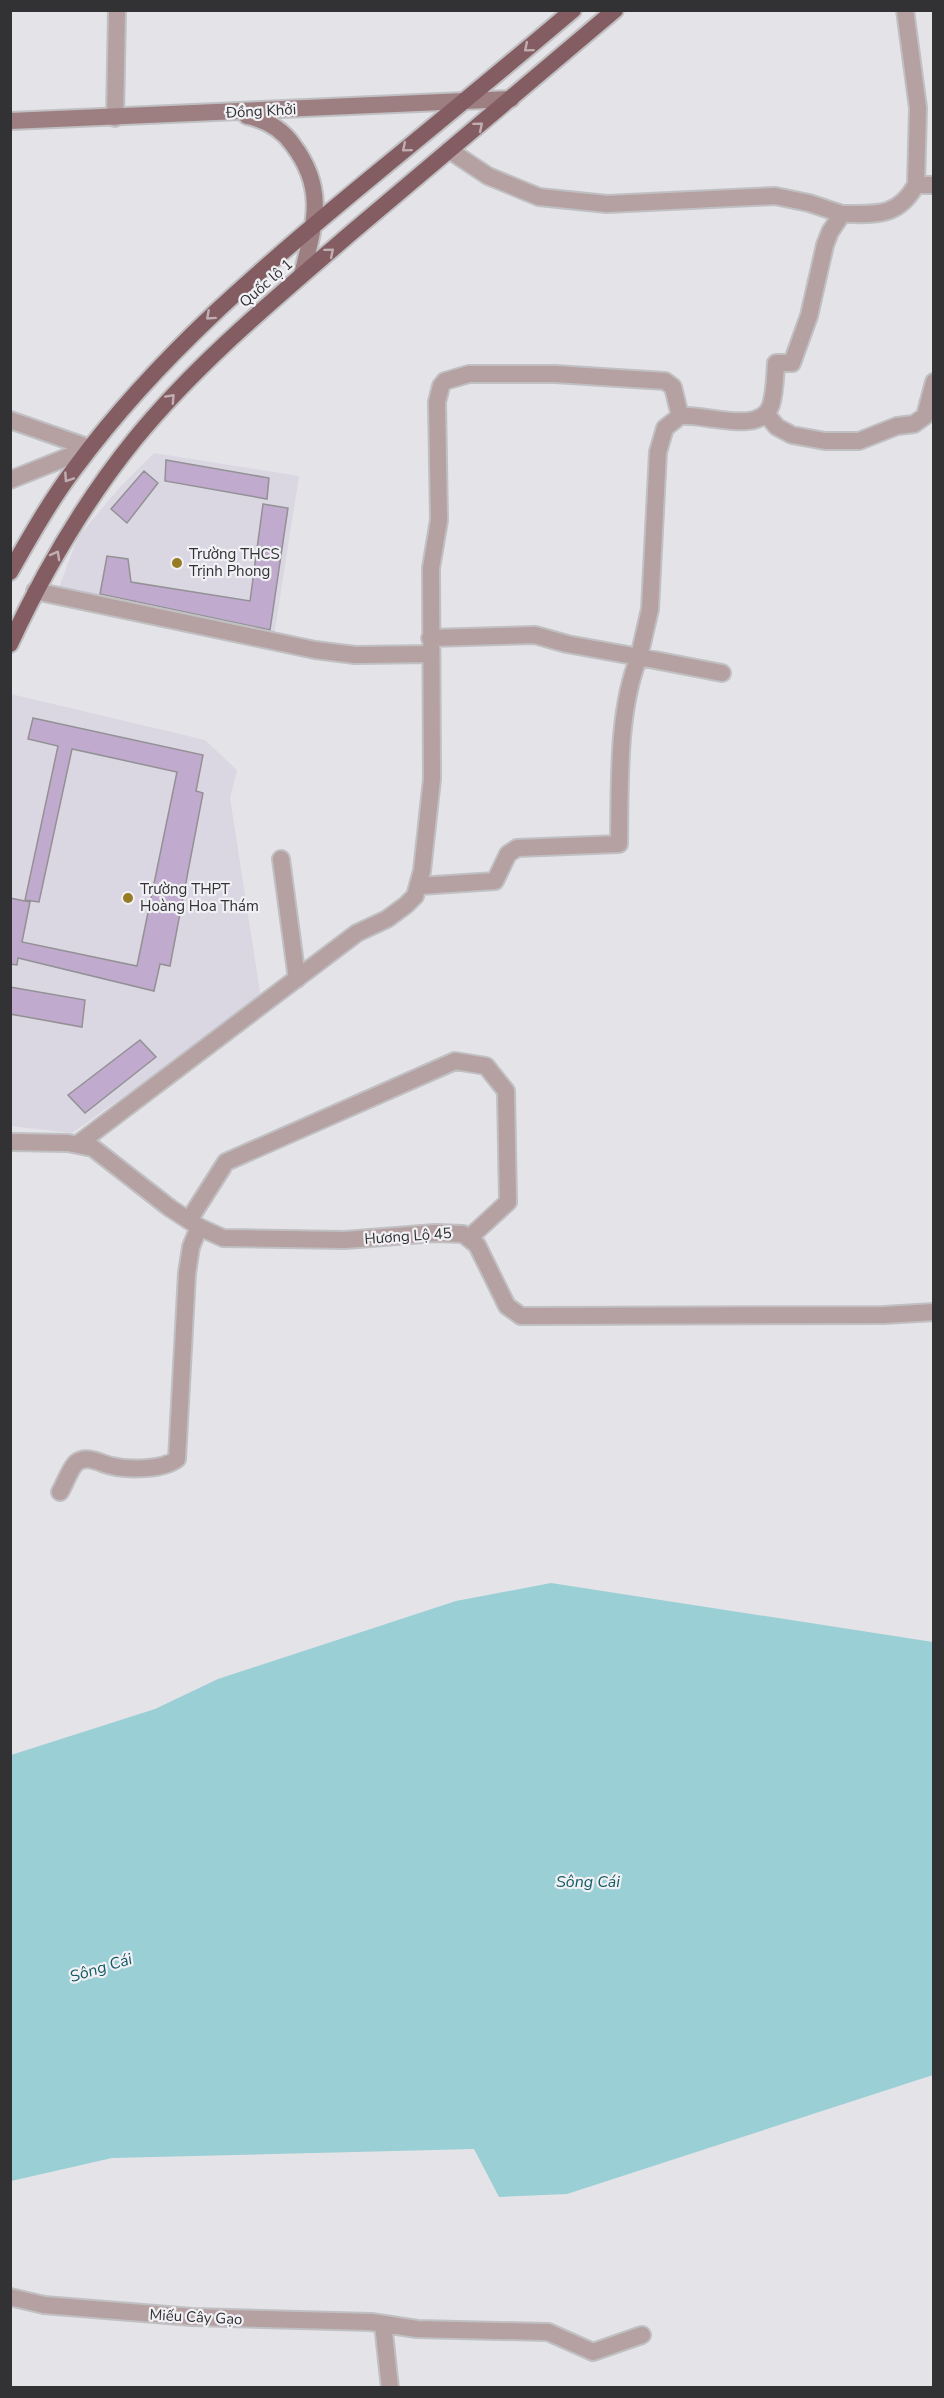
<svg xmlns="http://www.w3.org/2000/svg" width="944" height="2398" font-family="'Nunito Sans',sans-serif">
  <rect width="100%" height="100%" fill="#e4e3e7"/>
  <!-- built -->
  <path fill="#dad7e3" d="M154 453 299 476 274 636 58 590 78 537 120 487Z
    M11 694 205 740 237 770 230 798 261 999 72 1133 11 1126Z"/>
  <!-- water -->
  <path fill="#9acfd6" d="M551 1583 933 1642V2075L567 2194 499 2197 474 2149 112 2158 11 2181V1755L155 1709 218 1679 456 1601Z"/>
  <!-- building -->
  <path fill="#c0aace" stroke="#939194" stroke-width="1.5" d="M166 460 269 478 267 499 165 481Z
    M144 471 158 483 127 523 111 509Z
    M263 504 288 508 270 630 100 594 107 556 128 559 131 582 250 601Z
    M33 718 203 755 196 791 203 793 170 966 160 964 154 991 18 958 17 965 10 964V898L30 902 22 942 137 966 177 772 72 749 39 902 25 900 58 746 28 739Z
    M10 987 85 1000 82 1027 10 1014Z
    M140 1040 156 1057 85 1113 68 1095Z"/>
  <g fill="none" stroke-linecap="round" stroke-linejoin="round">
    <defs>
      <path id="minor" d="M115 118 117 10
        M449 150 488 176 539 197 607 204 775 196 809 203 842 214
        M916 185H934
        M766 414 777 427 792 435 825 441H859L897 426 914 424 925 416 934 382
        M10 420 90 448
        M35 591 315 650 355 655 431 654
        M430 638 535 635 567 644 639 657 650 609 658 452 665 428 680 416C704 413 761 436 771 405 775 392 775 376 776 363H792L809 316 825 245 830 232 842 214C876 214 897 218 916 185L918 108 905 10
        M281 859 297 979
        M419 886 495 881 508 854 517 848 619 844C620 786 617 711 639 657L722 673
        M78 1144 357 933 387 919 406 905 415 896 422 871 432 779 431 568 439 520 437 402 441 386 445 381 469 374H555L665 381 673 387 680 416
        M189 1220 226 1162 455 1061 486 1066 506 1091 508 1202 470 1237
        M60 1492C65 1484 69 1470 76 1463 87 1454 101 1464 112 1466 129 1470 163 1470 177 1459L187 1273 191 1247 199 1227
        M10 2297 44 2305 192 2317 371 2322 417 2329 548 2332 593 2352 642 2335
        M383 2324 390 2388"/>
      <path id="tertiary" d="M10 480 90 448
        M10 1142 68 1143 93 1148 170 1208 199 1227 223 1238 345 1240 435 1233 463 1234 477 1245 507 1306 521 1316 884 1315 934 1312"/>
      <path id="secondary" d="M247 116C266 120 282 129 293 145 327 190 314 225 302 275
        M10 121 511 99"/>
      <path id="trunk" d="M10 572C30 537 50 501 75 468 159 354 265 265 373 176 440 121 507 66 573 10
        M10 644C44 571 84 502 135 439 198 362 276 298 351 233 439 159 527 85 615 10"/>
    </defs>
    <!-- minor casing -->
    <use href="#minor" stroke="#c0c0c3" stroke-width="20"/>
    <!-- tertiary casing -->
    <use href="#tertiary" stroke="#c0c0c3" stroke-width="20"/>
    <!-- secondary casing -->
    <use href="#secondary" stroke="#c0c0c3" stroke-width="20"/>
    <!-- trunk casing -->
    <use href="#trunk" stroke="#c0c0c3" stroke-width="20"/>
    <!-- minor -->
    <use href="#minor" stroke="#b5a0a2" stroke-width="16"/>
    <!-- tertiary -->
    <use href="#tertiary" stroke="#b5a0a2" stroke-width="16"/>
    <!-- secondary -->
    <use href="#secondary" stroke="#9d7f82" stroke-width="16"/>
    <!-- trunk -->
    <use href="#trunk" stroke="#845d62" stroke-width="16"/>
  </g>
  <!-- one-way arrows -->
  <defs><path id="oneway-chevron" d="M-2-3.5L2.5 0L-2 3.5" fill="none" stroke-width="1.6" stroke-linecap="round" stroke-linejoin="round" transform="scale(1.5)"/></defs>
  <g stroke="#c0aeb2">
    <use href="#oneway-chevron" transform="translate(528 48) rotate(140)"/>
    <use href="#oneway-chevron" transform="translate(479 126) rotate(-40)"/>
    <use href="#oneway-chevron" transform="translate(406 148) rotate(140)"/>
    <use href="#oneway-chevron" transform="translate(330 252) rotate(-40)"/>
    <use href="#oneway-chevron" transform="translate(210 316) rotate(138)"/>
    <use href="#oneway-chevron" transform="translate(171 398) rotate(-47)"/>
    <use href="#oneway-chevron" transform="translate(68 478) rotate(124)"/>
    <use href="#oneway-chevron" transform="translate(56 555) rotate(-61)"/>
  </g>
  <!-- markers -->
  <g fill="#967d25" stroke="#f1f0f4" stroke-width="2">
    <circle cx="177" cy="563" r="6"/>
    <circle cx="128" cy="898" r="6"/>
  </g>
  <g text-anchor="middle" dominant-baseline="central" stroke-width="4.5" stroke-linejoin="round" paint-order="stroke">
    <!-- street labels -->
    <g font-size="15" fill="#323234" stroke="#f1f0f4">
      <text transform="translate(261 111) rotate(-3)">Đồng Khởi</text>
      <text transform="translate(266 283) rotate(-41)">Quốc lộ 1</text>
      <text transform="translate(408 1236) rotate(-4)">Hương Lộ 45</text>
      <text transform="translate(196 2317) rotate(3)">Miếu Cây Gạo</text>
    </g>
    <!-- poi labels -->
    <g font-size="15" fill="#323234" stroke="#f1f0f4" text-anchor="start">
      <text x="189" y="554">Trường THCS<tspan x="189" dy="17">Trịnh Phong</tspan></text>
      <text x="140" y="889">Trường THPT<tspan x="140" dy="17">Hoàng Hoa Thám</tspan></text>
    </g>
    <!-- water labels -->
    <g font-size="16" font-style="italic" fill="#115b63" stroke="#f1f0f4">
      <text x="588" y="1882">Sông Cái</text>
      <text transform="translate(101 1968) rotate(-17)">Sông Cái</text>
    </g>
  </g>
  <!-- border -->
  <rect width="944" height="2398" fill="none" stroke="#323234" stroke-width="24"/>
</svg>
